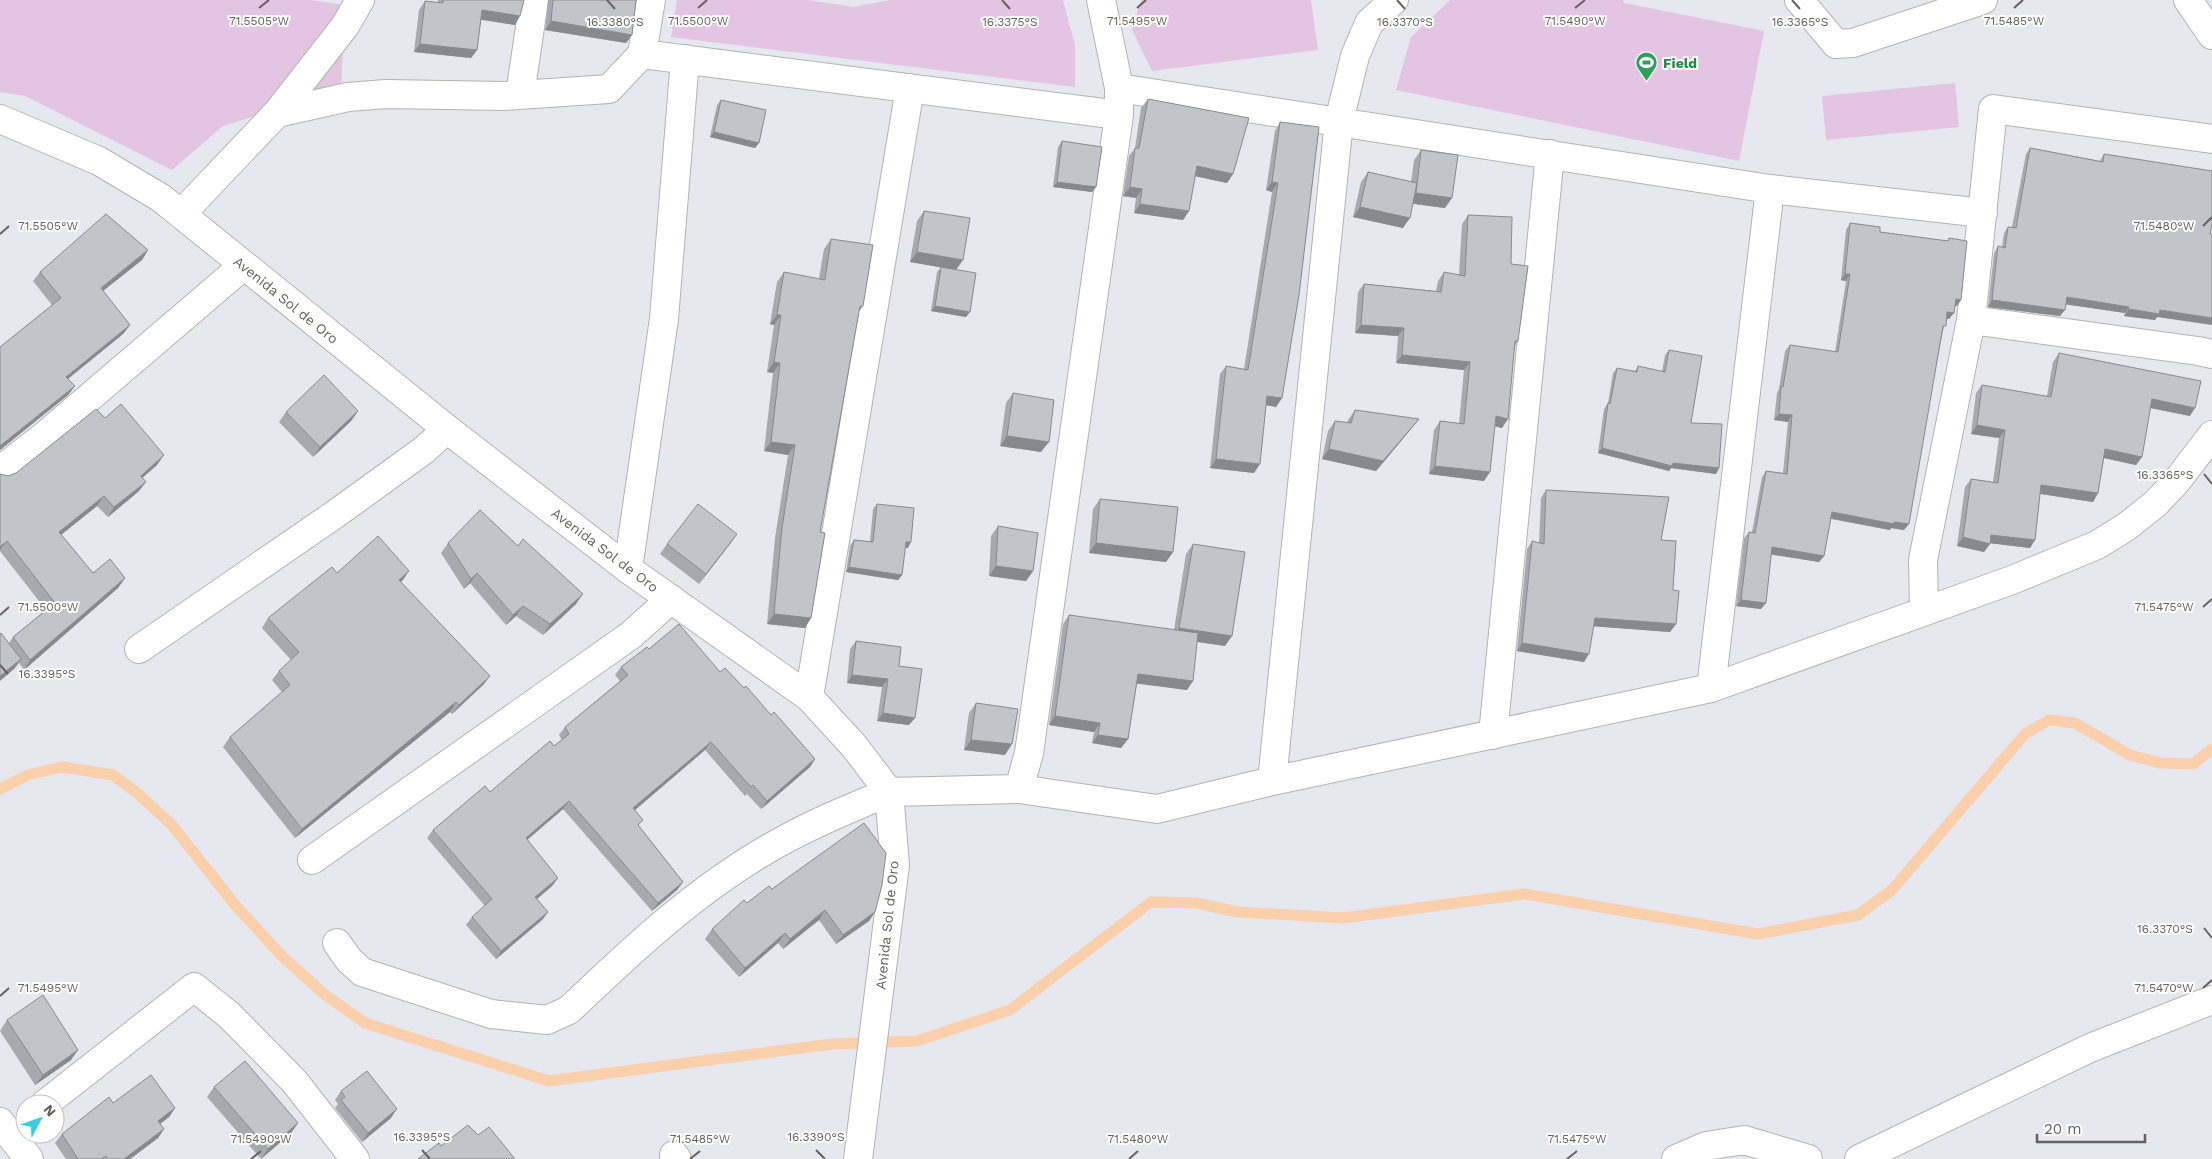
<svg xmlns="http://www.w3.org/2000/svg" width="2212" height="1159" font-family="'Work Sans',sans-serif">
  <rect width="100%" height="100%" fill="#e6e7ef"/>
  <!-- green -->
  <path fill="#e4c4e3" d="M0 0H310L345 5 341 89 223 126 172 170 25 96 0 92Z
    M677 0H808L853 7 890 0H1063L1075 45V87L671 37Z
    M1141 0H1311L1318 50 1152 71 1132 30Z
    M1450 0H1623L1624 3 1764 31 1739 161 1396 90 1411 37Z
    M1955 83 1959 127 1826 140 1822 96Z"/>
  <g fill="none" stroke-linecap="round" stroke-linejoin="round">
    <!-- stream -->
    <path stroke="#f9d0ab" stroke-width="11" d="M0 789 28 775 62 767 113 775 136 792 172 825 236 906 283 957 324 994 365 1023 549 1081 832 1044 917 1041 1010 1010 1151 902 1196 903 1238 912 1343 918 1524 894 1758 934 1858 915 1892 890 2025 734 2049 720 2075 723 2130 755 2160 763 2193 764 2212 749"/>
    <defs>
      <path id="street" d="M1799 0 1836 44 1853 43 1983 0
        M2188 0 2212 35
        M642 54 1119 115
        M1119 88 1770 189 1983 213
        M520 95 534 0
        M277 113 345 26 360 0
        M181 214 277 113 348 97 386 94 504 96 609 89 642 54 651 0
        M1971 320 2198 351 2212 354
        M0 470 42 438 243 266
        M628 569 664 319 685 59
        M1924 610 1923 560 1971 320 1993 109 2212 139
        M139 649 334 515 424 450 447 429
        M1711 688 1770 189
        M809 697 910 88
        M1493 735 1550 154
        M1272 781 1339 121 1355 56 1369 23 1394 0
        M1019 789 1029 753 1119 115V88L1101 0
        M312 860 631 635 671 599
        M337 943 349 960 362 972 491 1014 547 1020 569 1010C635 947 701 885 782 841 816 822 853 807 889 792
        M45 1104 194 987 229 1015 294 1081 355 1159
        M0 1122 29 1159
        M674 1155 677 1159
        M1676 1159 1706 1146 1744 1140 1808 1159
        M1859 1159 2090 1048 2212 1000"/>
      <path id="secondary" d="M0 119 99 161 161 198 447 429 628 569 809 697 854 746 889 792 895 865 858 1159
        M889 792 1019 789 1157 809 1272 781 1711 688 2012 580 2097 545 2126 527 2155 504 2176 482 2212 435"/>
    </defs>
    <!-- street casing -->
    <use href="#street" stroke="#b4b3ae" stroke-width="30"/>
    <!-- secondary casing -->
    <use href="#secondary" stroke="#b5b2ae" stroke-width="30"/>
    <!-- street -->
    <use href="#street" stroke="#fff" stroke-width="28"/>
    <!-- secondary -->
    <use href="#secondary" stroke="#fff" stroke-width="28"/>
  </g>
  <!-- wall -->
  <path fill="#a7a9ae" d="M438 0H524L515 25 481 19 477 50 471 58 414 52 419 10 425 1 438 3Z
    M548 0H636L632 35 626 43 545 30Z
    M1148 99 1233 174 1227 183 1195 176 1189 211 1183 220 1134 213 1136 198 1123 196 1129 156 1135 148 1141 108Z
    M721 100 755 148 710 137 717 105Z
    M1280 122 1282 398 1276 407 1266 405 1254 473 1210 468 1220 374 1226 366 1244 369 1272 192 1266 190 1275 131Z
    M1062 141 1096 187 1092 192 1053 187 1058 147Z
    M2030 148 2100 161 2104 154 2157 317 2155 320 2124 316 2125 313 2066 304 2060 316 1988 307 1994 253 1998 246 2002 247 2004 233 2008 227H2012L2026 154Z
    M1421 150 1445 208 1413 204 1403 228 1353 217 1361 182 1368 172 1411 182 1414 160Z
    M924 211 956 270 966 317 931 311 937 272 941 267 910 262 917 221Z
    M1468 215 1511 264 1518 341 1515 346 1502 428 1495 426 1484 481 1429 474 1434 430 1440 421 1459 424 1464 370 1396 363 1398 336 1355 333 1358 292 1364 284 1436 291 1438 281 1444 272 1459 275 1462 224Z
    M1850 223 1880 232 1947 241 1949 238 1957 306H1955L1949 319H1946L1943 331 1904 530 1891 528 1890 530 1831 519 1824 556 1819 562 1771 554 1761 609 1736 606 1744 538 1749 532H1752L1762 477 1766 471 1783 473 1788 422 1774 420 1777 393 1779 389 1785 351 1790 345 1835 352 1846 281 1841 280 1846 230Z
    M831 239 863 306 859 312 820 532 811 618 805 628 767 624 775 538 788 455 764 451 773 373 767 372 774 325 770 324 777 282 784 272 819 279 824 249Z
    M148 250 142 260 103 291 130 325 123 334 68 379 75 386 68 395 0 450V347L52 305 33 281 40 272Z
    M1669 350 1691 423 1719 468 1716 474 1671 468 1669 471 1598 453 1604 409 1608 403 1613 373 1617 368 1635 371 1638 366 1662 372 1665 355Z
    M2059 353 2190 416 2150 408 2142 457 2136 465 2104 458 2098 493 2093 502 2040 494 2035 540 2030 548 1990 543 1984 552 1957 546 1965 487 1971 479 1993 482 1999 438 1971 434 1976 393 1982 385 2047 396 2053 362Z
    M1013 393 1041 452 1000 446 1006 403Z
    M1355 410 1411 429 1376 471 1322 459 1328 431 1335 421 1347 423 1348 420Z
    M358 411 351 421 313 457 279 422 286 412Z
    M105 418 157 465 142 478 139 491 108 517 97 506 61 535 93 573 125 578 118 588 24 670 19 663 14 669 9 643 13 637 46 610 0 551V474L8 476 16 473Z
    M1546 490 1661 540 1673 590 1676 624 1670 632 1593 626 1584 662 1517 651 1527 549 1532 541 1539 543 1541 498Z
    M1100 499 1173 552 1166 562 1089 553 1093 509Z
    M877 504 908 548 905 547 902 575 898 580 846 572 850 546 854 540 870 542 873 509Z
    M998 526 1033 571 1026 581 989 576 991 536Z
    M737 534 699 584 660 554 667 544Z
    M448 543 518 546 576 604 543 635 516 616 506 625 470 583 464 589 441 553Z
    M1193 544 1225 646 1197 642 1187 690 1137 683 1128 739 1121 748 1092 743 1094 732 1049 725 1063 624 1069 615 1174 630 1186 554Z
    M337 573 403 580 400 582 490 676 483 685 452 714 450 712 295 838 223 747 230 737 282 692 272 680 279 671 291 660 262 628 268 618Z
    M856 641 899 666 909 725 877 721 882 687 847 683 850 649Z
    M649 649 720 672 744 688 815 759 810 767 761 809 747 794 745 796 705 750 634 810 639 826 683 882 677 890 652 911 563 809 527 840 558 878 552 886 537 899 548 912 542 920 496 959 466 925 472 917 485 906 427 838 433 830 490 792 562 740 559 735 565 727 620 681 615 675 621 667Z
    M976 703 1005 755 964 750 969 713Z
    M772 889 875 912 869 921 836 944 819 920 783 949 778 943 739 977 705 939 712 929 747 903Z
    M7 1020 71 1060 35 1085 0 1031Z
    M214 1087 298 1123 291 1133 261 1159 207 1097Z
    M341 1091 391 1118 362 1142 335 1108 338 1104 335 1100Z
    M113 1103 175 1108 169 1117 160 1124 164 1129 158 1138 130 1159H66L55 1143 62 1134Z"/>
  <!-- shaded-wall -->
  <path fill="#88898d" d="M482 10 520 16 515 25 476 19Z
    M551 21 632 35 626 43 545 30Z
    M420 44 477 50 471 58 414 52Z
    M714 132 759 143 755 148 710 137Z
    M1197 166 1233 174 1227 183 1190 175Z
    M1057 182 1096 187 1092 192 1053 187Z
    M1272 182 1278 183 1272 192 1266 190Z
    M1130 187 1142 189 1136 198 1123 196Z
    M1416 193 1452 198 1445 208 1408 203Z
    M1140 204 1189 211 1183 220 1134 213Z
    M1360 207 1410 218 1403 228 1353 217Z
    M148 250 142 260 94 298 101 288Z
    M917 252 963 260 956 270 910 262Z
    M1845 274H1850L1846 281 1841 280Z
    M2067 297 2129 307 2125 313 2063 304Z
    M1956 299 1961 300 1957 306 1951 305Z
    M1992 300 2065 310 2060 316 1988 307Z
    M935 306 970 312 966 317 931 311Z
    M2129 309 2160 310 2212 318V325L2157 317 2155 320 2124 316Z
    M1947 312 1954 313 1949 319 1943 318Z
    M777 315H781L774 325 770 324Z
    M130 325 123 334 59 386 66 377Z
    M1361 325 1404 328 1398 336 1355 333Z
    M1402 355 1470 362 1464 370 1396 363Z
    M774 362 780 363 773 373 767 372Z
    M75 386 68 395 0 450V446Z
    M1267 396 1282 398 1276 407 1261 404Z
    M2152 399 2195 408 2190 416 2146 407Z
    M358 411 351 421 313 457 320 447Z
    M1779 414 1792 415 1788 422 1774 420Z
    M1496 416 1508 419 1502 428 1490 425Z
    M1419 419 1411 429 1376 471 1322 459 1329 449Z
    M1977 425 2005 430 1999 438 1971 434Z
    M1007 436 1049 442 1041 452 1000 446Z
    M771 442 795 445 788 455 764 451Z
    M1602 448 1719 468 1716 474 1671 468 1669 471 1598 453Z
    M2105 449 2142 457 2136 465 2099 457Z
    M164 455 157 465 134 485 141 476Z
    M1216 459 1260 464 1254 473 1210 468Z
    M1435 466 1490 472 1484 481 1429 474Z
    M146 482 139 491 108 517 114 507Z
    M2041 485 2098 493 2093 502 2035 493Z
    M104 496 97 506 52 542 59 532Z
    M1832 512 1909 524 1904 530 1891 528 1890 530 1828 518Z
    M737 534 730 544 699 584 706 574Z
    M1991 535 2035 540 2030 548 1988 543 1990 544 1984 552 1957 546 1963 537Z
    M7 541 0 550V547Z
    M906 542H911L908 548 902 547Z
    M1096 543 1173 552 1166 562 1089 553Z
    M1772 547 1824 556 1819 562 1768 554Z
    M996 566 1033 571 1026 581 989 576Z
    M849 567 902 575 898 580 846 572Z
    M409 571 403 580 392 590 399 580Z
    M477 573 470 583 464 589 471 579Z
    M125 578 118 588 24 670 30 660Z
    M583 594 576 604 543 635 550 624Z
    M1741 600 1766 603 1761 609 1736 606Z
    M523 606 516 616 506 625 513 615Z
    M774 614 811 618 805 628 767 624Z
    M1595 618 1676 624 1670 632 1589 626Z
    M1179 628 1232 636 1225 646 1172 638Z
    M1522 643 1589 654 1584 662 1517 651Z
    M21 659 14 669 0 681V676Z
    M1138 674 1193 681 1187 690 1132 683Z
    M852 675 888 679 882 687 847 683Z
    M490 676 483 685 452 714 459 705Z
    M456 702 450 712 295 838 302 829Z
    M883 713 915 718 909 725 877 721Z
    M1055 716 1100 723 1094 732 1049 725Z
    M1098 735 1128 739 1121 748 1092 743Z
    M971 740 1012 744 1005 755 964 750Z
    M711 742 705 750 627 817 633 808Z
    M815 759 810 767 761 809 767 801Z
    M569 801 563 809 520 846 526 838Z
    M558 878 552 886 530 905 535 897Z
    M683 882 677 890 652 911 658 903Z
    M825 910 819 920 783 949 790 939Z
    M548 912 542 920 496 959 501 951Z
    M875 912 869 921 836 944 843 935Z
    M785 933 778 943 739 977 745 968Z
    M78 1050 71 1060 35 1085 43 1075Z
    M175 1108 169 1117 152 1130 158 1121Z
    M397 1109 391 1118 362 1142 368 1133Z
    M298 1123 291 1133 261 1159 268 1149Z
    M164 1129 158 1138 130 1159H124Z"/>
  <!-- building -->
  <path fill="#c2c4ca" stroke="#88898d" d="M443 0H524L520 16 482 10 477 50 420 44 425 1 443 3Z
    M553 0H636L632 35 551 21Z
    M1148 99 1249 118 1233 174 1197 166 1189 211 1140 204 1142 189 1130 187 1135 148H1139Z
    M721 100 766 110 759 143 714 132Z
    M1280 122 1319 127 1299 295 1282 398 1267 396 1260 464 1216 459 1226 366 1248 370 1278 183 1272 182Z
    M1062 141 1102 147 1096 187 1057 182Z
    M2030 148 2103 162 2104 154 2212 171V224L2210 234H2212V318L2160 310 2159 314 2129 309V307L2067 297 2065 310 1992 300 1998 246 2005 248 2008 227 2016 228Z
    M1421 150 1458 155 1452 198 1416 193Z
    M1368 172 1417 183 1410 218 1360 207Z
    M924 211 970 218 963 260 917 252Z
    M106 214 148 250 101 288 130 325 66 377 75 386 0 446V347L61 298 40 272Z
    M1468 215 1512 217 1511 264 1528 266 1518 341H1515L1508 419 1496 416 1490 472 1435 466 1440 421 1464 424 1470 362 1402 355 1404 328 1361 325 1364 284 1441 292 1444 272 1465 276Z
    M1850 223 1880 227V232L1948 241 1949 238 1967 241 1961 300 1956 299 1954 313 1947 312 1946 326H1943L1909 524 1894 522V524L1832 512 1824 556 1772 547 1766 603 1741 600 1749 532 1755 533 1766 471 1787 474 1792 415 1779 414 1781 386 1783 387 1790 345 1838 352 1850 274H1845Z
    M831 239 873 245 863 306H860L820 532 825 533 811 618 774 614 782 528 795 445 771 442 780 363 774 362 781 315H777L784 272 825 280Z
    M941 267 976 273 970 312 935 306Z
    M1669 350 1702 356 1691 423 1722 424 1719 468 1673 463 1672 466 1602 448 1608 403 1610 404 1617 368 1637 372 1638 366 1665 372Z
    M2059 353 2201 381 2195 408 2152 399 2142 457 2105 449 2098 493 2041 485 2035 540 1991 535 1990 544 1963 537 1971 479 1998 483 2005 430 1977 425 1982 385 2051 397Z
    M324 375 358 411 320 447 286 412Z
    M1013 393 1054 400 1049 442 1007 436Z
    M121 404 164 455 141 476 146 482 114 507 104 496 59 532 93 573 110 559 125 578 30 660 13 637 55 603 7 541 0 547V474L8 476 16 473 96 409 105 418Z
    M1355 410 1419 419 1383 461 1329 449 1335 421 1351 423Z
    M1546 490 1669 497 1661 540 1676 541 1673 590 1679 591 1676 624 1595 618 1589 654 1522 643 1532 541 1544 544Z
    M1100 499 1178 507 1173 552 1096 543Z
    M698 504 737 534 706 574 667 544Z
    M877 504 914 508 911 542H906L902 575 849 567 854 540 873 542Z
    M480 510 518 546 523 539 583 594 550 624 523 606 513 615 477 573 471 579 448 543Z
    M998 526 1038 533 1033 571 996 566Z
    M378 536 409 571 399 580 490 676 459 705 456 702 302 829 230 737 290 685 279 671 299 652 268 618 332 567 337 573Z
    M1193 544 1245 552 1232 636 1179 628Z
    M1069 615 1198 633 1193 681 1138 674 1128 739 1098 735 1100 723 1055 716Z
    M679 624 720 672 725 668 744 688 746 686 771 715 774 712 815 759 767 801 753 785 751 787 711 742 633 808 643 820 638 825 683 882 658 903 569 801 526 838 558 878 535 897 548 912 501 951 472 917 492 899 433 830 485 786 490 792 550 741 554 746 569 734 565 727 628 675 621 667 647 647 649 649Z
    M1 633 21 659 0 676V635Z
    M856 641 901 647 899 666 922 669 915 718 883 713 888 679 852 675Z
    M976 703 1018 709 1012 744 971 740Z
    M864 823 886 853 882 885 875 912 843 935 825 910 790 939 785 933 745 968 712 929 744 900 747 903 769 886 772 889Z
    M43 995 78 1050 43 1075 7 1020Z
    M245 1061 298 1123 268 1149 214 1087Z
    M367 1071 397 1109 368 1133 341 1100 345 1097 341 1091Z
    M151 1075 175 1108 158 1121 164 1129 124 1159H108L106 1156 101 1159H78L62 1134 109 1097 113 1103Z
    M468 1125 478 1135 489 1127 515 1159H418L439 1143 441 1146Z"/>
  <!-- ticks -->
  <path fill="none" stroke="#65625d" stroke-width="2" d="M607 0 615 9M1002 0 1010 9M1397 0 1405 9M1792 0 1800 9M259 8 269 0M698 8 707 0M1137 8 1146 0M1575 8 1585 0M2014 8 2023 0M2203 226 2212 217M0 234 9 226M2204 474 2212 484M2203 607 2212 599M0 615 9 607M0 665 8 674M2204 928 2212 938M2203 988 2212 980M0 996 9 988M422 1150 430 1159M816 1150 825 1159M251 1159 261 1151M690 1159 700 1151M1129 1159 1138 1151M1567 1159 1577 1151"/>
  <!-- icons -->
  <defs>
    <symbol id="stadium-pin" viewBox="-11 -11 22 30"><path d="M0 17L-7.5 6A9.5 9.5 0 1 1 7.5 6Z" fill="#2e9e5b" stroke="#fff"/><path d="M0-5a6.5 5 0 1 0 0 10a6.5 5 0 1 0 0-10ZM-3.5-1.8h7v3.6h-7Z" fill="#fff"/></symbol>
  </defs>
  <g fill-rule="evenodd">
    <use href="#stadium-pin" x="1634" y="50" width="25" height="34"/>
  </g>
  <g text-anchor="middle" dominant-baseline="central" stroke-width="4" stroke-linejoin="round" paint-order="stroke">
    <!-- leisure labels -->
    <g font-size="14" font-weight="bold" fill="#27864d" stroke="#fff" text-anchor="start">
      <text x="1663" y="63">Field</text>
    </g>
    <!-- street labels -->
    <g font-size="14" fill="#65625d" stroke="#fff">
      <text transform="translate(286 300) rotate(39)">Avenida Sol de Oro</text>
      <text transform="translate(605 550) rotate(37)">Avenida Sol de Oro</text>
      <text transform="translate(887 925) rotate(-84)">Avenida Sol de Oro</text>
    </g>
  </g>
  <g font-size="12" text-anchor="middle" fill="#65625d" stroke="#fff" stroke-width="4" stroke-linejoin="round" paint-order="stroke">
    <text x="259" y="25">71.5505°W</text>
    <text x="698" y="25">71.5500°W</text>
    <text x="1137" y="25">71.5495°W</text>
    <text x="1575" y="25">71.5490°W</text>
    <text x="2014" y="25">71.5485°W</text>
    <text x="615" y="26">16.3380°S</text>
    <text x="1010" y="26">16.3375°S</text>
    <text x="1405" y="26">16.3370°S</text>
    <text x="1800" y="26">16.3365°S</text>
    <text x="48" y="230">71.5505°W</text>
    <text x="2164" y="230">71.5480°W</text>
    <text x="2165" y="479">16.3365°S</text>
    <text x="48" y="611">71.5500°W</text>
    <text x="2164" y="611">71.5475°W</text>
    <text x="47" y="678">16.3395°S</text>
    <text x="2165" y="933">16.3370°S</text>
    <text x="48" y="992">71.5495°W</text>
    <text x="2164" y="992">71.5470°W</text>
    <text x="422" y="1141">16.3395°S</text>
    <text x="816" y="1141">16.3390°S</text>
    <text x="261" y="1143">71.5490°W</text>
    <text x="700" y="1143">71.5485°W</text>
    <text x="1138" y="1143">71.5480°W</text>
    <text x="1577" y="1143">71.5475°W</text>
  </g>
  <!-- north arrow -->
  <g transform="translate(40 1119) rotate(49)"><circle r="24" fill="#ffffff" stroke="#c1c0be"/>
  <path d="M0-4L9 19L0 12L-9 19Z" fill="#3dcbdd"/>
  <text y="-8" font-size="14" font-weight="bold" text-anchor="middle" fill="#65625d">N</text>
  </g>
  <!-- scale -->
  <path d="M2037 1134v8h108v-8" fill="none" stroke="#65625d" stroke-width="2.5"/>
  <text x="2044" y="1134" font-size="15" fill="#65625d" stroke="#ffffff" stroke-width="4" paint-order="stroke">20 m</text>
</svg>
